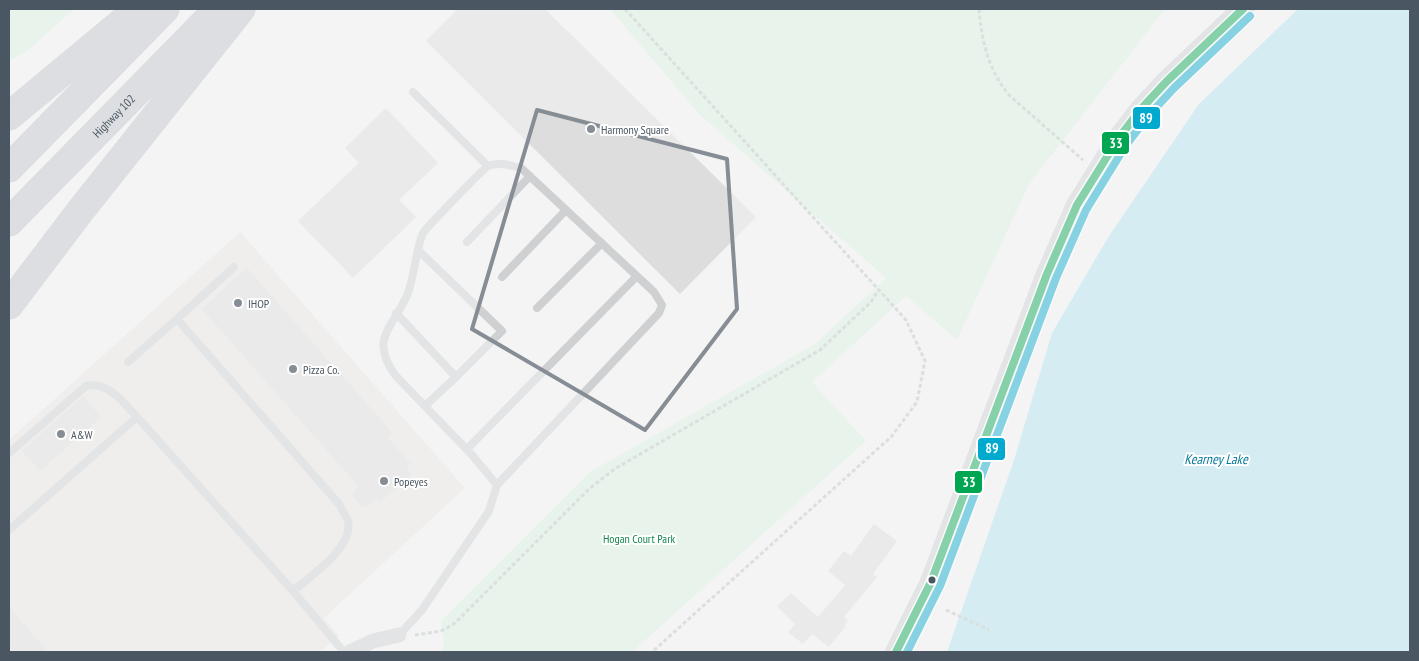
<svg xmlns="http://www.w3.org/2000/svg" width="1419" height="661" font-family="'PT Sans Narrow',sans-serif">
  <rect width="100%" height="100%" fill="#f4f4f4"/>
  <!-- commercial -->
  <path fill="#e8e7e3" d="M240 232 465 488 324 618 339 636 320 652H9V440Z"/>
  <!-- green -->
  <path fill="#d9f2e3" d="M9 9H74L26 52 9 61Z
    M610 9H1165L1029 184 957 340 906 296 812 382 866 441 632 652H442L444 641 441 621 590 472 815 344 886 278 699 114Z"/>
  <!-- water -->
  <path fill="#aee2f0" d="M1298 9H1410V652H947L1014 460 1052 333 1109 236 1199 104Z"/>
  <!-- building -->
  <path fill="#ddddde" d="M458 9H545L756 217 680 294 426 41Z
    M386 108 438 163 399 200 416 217 353 278 298 221 359 163 345 148Z
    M247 268 392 432 387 437 411 464 406 468 411 474 379 503 376 499 366 508 364 506 362 507 352 496 354 494 353 492 359 487 202 309Z
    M83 396 101 417 40 471 22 451Z
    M874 524 897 541 873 574 877 577 844 617 848 620 845 624 846 626 829 647 812 634 803 644 788 632 795 624 777 606 791 593 818 617 845 585 828 571 844 551 851 556Z
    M9 607 48 652H9Z"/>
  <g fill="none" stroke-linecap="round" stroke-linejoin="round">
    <defs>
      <g id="highway">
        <path d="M9 116 138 9"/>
        <path d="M9 168 165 9"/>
        <path id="s1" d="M9 222 218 9"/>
        <path d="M9 305 81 210 241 9"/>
      </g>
    </defs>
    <!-- highway casing -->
    <use href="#highway" stroke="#b9bec3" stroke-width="29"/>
    <!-- path -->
    <path stroke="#bcc7c4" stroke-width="3" stroke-dasharray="4 2.5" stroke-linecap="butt" d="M625 9 906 320 925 361 917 402 891 437 652 652
      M979 9C982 42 988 70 1010 96L1083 160
      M946 610 989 630
      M415 635 441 631 454 624 590 488 616 468 820 350 871 302 879 289"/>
    <!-- lane -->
    <path stroke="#ced0d2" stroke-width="8" d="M413 92 488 166
      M467 242 530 176
      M234 267 177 319 339 504C341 509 346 515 348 521 354 547 311 576 293 591
      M502 277 566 210
      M537 308 602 243
      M396 313 456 377 502 331 419 251
      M128 362 177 319
      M425 406 456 377
      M467 449 637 276
      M9 453 86 386C108 381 123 402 137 417
      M9 530 137 417 293 591 344 652
      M399 635 422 610 489 511 497 485 659 313 662 305 654 292 521 168C511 165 496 161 487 167 481 171 426 228 423 233 417 245 414 277 408 293 395 326 368 337 395 375L472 455 497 485"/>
    <!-- street -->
    <path stroke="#ced0d2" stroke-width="15" d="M350 652 373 641 399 635"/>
    <!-- secondary -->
    <path stroke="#ced0d4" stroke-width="22" d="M896 652 931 582 1047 274 1077 205 1118 139 1141 109 1167 81 1243 9"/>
    <!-- highway -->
    <use href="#highway" stroke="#bec4c9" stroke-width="28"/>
    <defs>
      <path id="bus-1" d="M896 652 931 582 1047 274 1077 205 1118 139 1141 109 1167 81 1243 9"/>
      <path id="bus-2" d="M907 652 940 586 1056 278 1086 210 1126 145 1149 115 1174 88 1250 16"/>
    </defs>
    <!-- bus-1 casing -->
    <use href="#bus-1" stroke="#fff" stroke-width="11"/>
    <!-- bus-2 casing -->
    <use href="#bus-2" stroke="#fff" stroke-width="11"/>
    <!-- bus-1 -->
    <use href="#bus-1" stroke="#00a651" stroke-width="8"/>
    <!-- bus-2 -->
    <use href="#bus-2" stroke="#00a9ce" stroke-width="8"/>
  </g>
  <!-- marked area -->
  <path d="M0 0H1419V661H0ZM537 110 727 159 737 309 645 430 472 329Z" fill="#f4f4f4" fill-opacity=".55" fill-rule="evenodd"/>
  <path fill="none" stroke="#868d94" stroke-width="4" stroke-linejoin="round" d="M537 110 727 159 737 309 645 430 472 329Z"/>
  <!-- markers -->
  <g fill="#868d94" stroke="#fff" stroke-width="2">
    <circle cx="591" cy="129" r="5"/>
    <circle cx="238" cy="303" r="5"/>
    <circle cx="293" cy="369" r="5"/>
    <circle cx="61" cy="434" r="5"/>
    <circle cx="384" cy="481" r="5"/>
  </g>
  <circle fill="#4a5661" stroke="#fff" stroke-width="2" cx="932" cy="580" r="4.5"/>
  <g text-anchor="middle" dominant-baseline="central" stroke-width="4" stroke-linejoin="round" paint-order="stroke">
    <!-- street labels -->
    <g font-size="12" fill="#4a5661" stroke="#fff">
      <text stroke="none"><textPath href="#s1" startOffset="149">Highway 102</textPath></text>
    </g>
    <!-- poi labels -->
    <g font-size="12" fill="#4a5661" stroke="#fff" text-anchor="start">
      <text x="601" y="129">Harmony Square</text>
      <text x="248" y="303">IHOP</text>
      <text x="303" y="369">Pizza Co.</text>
      <text x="71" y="434">A&amp;W</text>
      <text x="394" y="481">Popeyes</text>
    </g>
    <!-- park labels -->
    <g font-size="12" fill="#17864f" stroke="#fff">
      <text x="639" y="538">Hogan Court Park</text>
    </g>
    <!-- water labels -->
    <g font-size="14" font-style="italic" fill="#0c7c9b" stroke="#fff">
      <text x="1216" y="459">Kearney Lake</text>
    </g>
  </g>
  <g stroke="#fff" stroke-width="2">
    <rect x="1132" y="106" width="29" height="24" rx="5" fill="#00a9ce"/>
    <rect x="1101" y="131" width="29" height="24" rx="5" fill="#00a651"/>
    <rect x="977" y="437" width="29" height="24" rx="5" fill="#00a9ce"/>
    <rect x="954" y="470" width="29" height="24" rx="5" fill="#00a651"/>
  </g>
  <g font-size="14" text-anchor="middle" font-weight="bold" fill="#fff">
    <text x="1146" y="123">89</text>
    <text x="1116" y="148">33</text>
    <text x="992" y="453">89</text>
    <text x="969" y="487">33</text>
  </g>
  <!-- border -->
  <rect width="1419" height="661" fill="none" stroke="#4a5661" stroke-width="20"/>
</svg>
